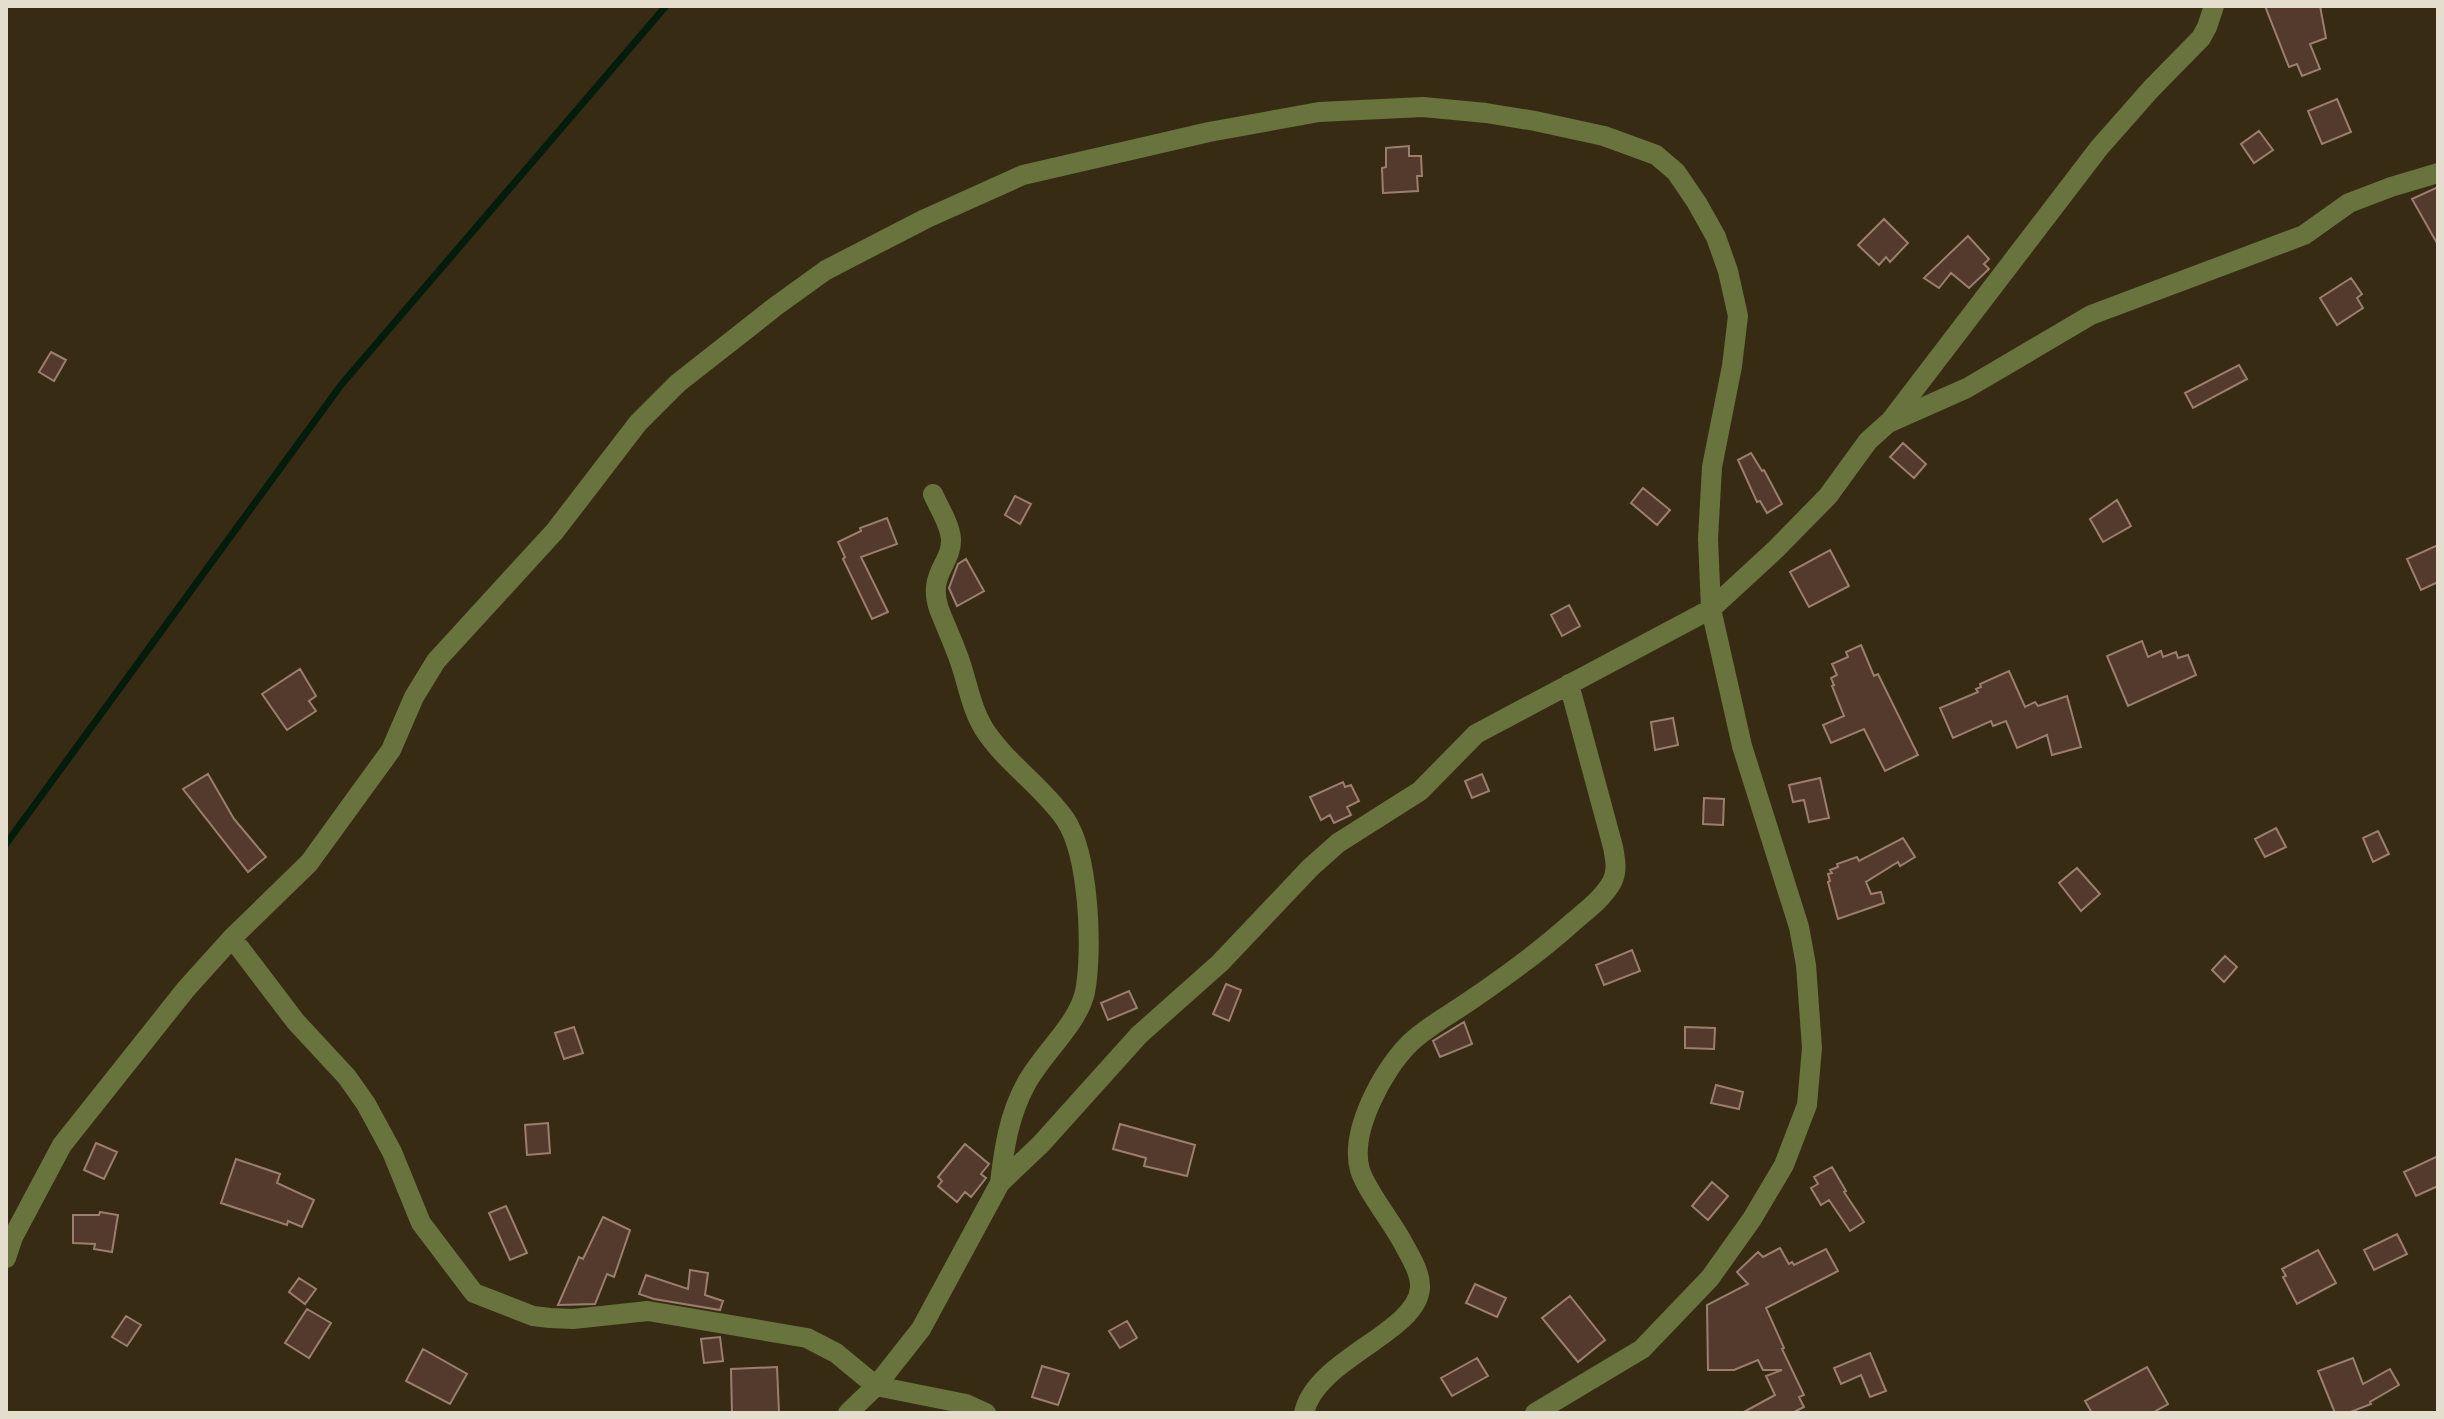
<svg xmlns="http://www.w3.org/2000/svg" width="2444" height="1419" font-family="'Exo 2',sans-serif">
  <rect width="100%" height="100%" fill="#372c13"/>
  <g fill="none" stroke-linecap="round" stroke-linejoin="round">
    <!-- stream -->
    <path stroke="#031c0c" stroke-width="7" d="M6 844 341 385 666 6"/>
  </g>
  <!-- building -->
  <path fill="#533a2c" stroke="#9b7e6e" stroke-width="2" d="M2265 6H2320L2326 38 2310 44 2320 69 2302 76 2297 64 2289 67Z
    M2337 99 2351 132 2322 144 2308 111Z
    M2259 131 2273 150 2254 163 2241 144Z
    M1409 146V156H1421L1422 176H1417L1418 191 1383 193 1382 168 1386 167V148Z
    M2438 187V245L2412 199Z
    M1884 219 1908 243 1890 262 1886 257 1879 265 1858 245Z
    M1968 236 1989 259 1984 264 1989 269 1969 288 1951 273 1939 288 1924 278Z
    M2351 278 2362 294 2357 298 2363 308 2337 325 2320 298Z
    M51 352 66 360 54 381 39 372Z
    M2239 365 2247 379 2193 408 2185 393Z
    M1903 443 1926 464 1914 478 1890 457Z
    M1751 453 1762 471 1764 470 1782 504 1767 513 1760 501 1757 502 1738 460Z
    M1643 488 1670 510 1657 525 1631 503Z
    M1015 496 1031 504 1020 524 1005 515Z
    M2117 500 2131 526 2103 542 2090 519Z
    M887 518 897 544 861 557 888 612 872 619 843 559 845 557 838 542 861 531 860 528Z
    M2438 545V582L2421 590 2407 559Z
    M1830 550 1849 586 1809 607 1790 572Z
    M966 559 984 591 957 606 949 588 958 564Z
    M1569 605 1580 626 1562 636 1551 615Z
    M2142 641 2148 657 2161 651 2163 657 2176 652 2178 658 2188 655 2196 675 2128 706 2107 656Z
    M1861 645 1874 676 1878 674 1918 755 1885 771 1864 729 1831 743 1823 725 1844 716 1832 686 1834 685 1831 678 1837 675 1832 664 1848 657 1846 652Z
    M300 669 316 696 309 701 316 711 287 730 262 694Z
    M2009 671 2025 707 2035 702 2038 706 2067 696 2081 747 2052 755 2047 735 2017 748 2006 721 1993 726 1991 721 1953 738 1940 708 1978 692 1976 689 1981 687 1980 684Z
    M1673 718 1678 745 1655 750 1651 722Z
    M208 774 234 819 266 857 248 872 183 789Z
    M1482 774 1489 791 1472 798 1465 781Z
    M1820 778 1829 818 1809 822 1804 800 1793 802 1789 785Z
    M1343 782 1345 787 1351 785 1359 801 1347 807 1351 815 1334 823 1330 815 1321 820 1310 797Z
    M1704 798 1724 799 1723 825 1703 824Z
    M2276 828 2286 847 2265 857 2255 839Z
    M2378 831 2389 854 2373 862 2363 838Z
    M1903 838 1915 857 1900 866 1898 862 1866 882 1871 894 1881 892 1884 903 1838 919 1828 882 1830 881 1828 874 1832 873 1830 870 1838 867 1837 864 1857 857 1859 861Z
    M2077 868 2100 894 2081 911 2059 883Z
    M1632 950 1640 971 1604 985 1596 965Z
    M2225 956 2237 967 2224 982 2212 970Z
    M1226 984 1241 990 1229 1021 1213 1014Z
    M1129 991 1137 1008 1108 1020 1101 1003Z
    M1464 1022 1472 1044 1440 1057 1433 1041Z
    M574 1027 583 1053 564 1059 555 1033Z
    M1685 1027 1715 1028 1714 1049 1685 1048Z
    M1716 1085 1743 1092 1739 1109 1711 1103Z
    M548 1123 550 1153 527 1155 525 1125Z
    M1120 1124 1195 1145 1187 1176 1144 1166 1146 1158 1113 1149Z
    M96 1143 117 1152 104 1179 84 1170Z
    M965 1144 989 1164 981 1174 986 1178 971 1197 965 1192 957 1202 938 1186 942 1181 938 1177Z
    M2438 1156V1186L2416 1196 2404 1172Z
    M236 1159 280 1174 277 1183 314 1200 302 1227 288 1221 287 1225 221 1203Z
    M1832 1167 1846 1191 1844 1192 1864 1222 1850 1231 1829 1200 1821 1205 1811 1188 1818 1184 1814 1177Z
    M1712 1182 1728 1196 1708 1220 1692 1206Z
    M506 1206 527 1253 510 1260 489 1213Z
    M100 1212 118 1215 112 1252 94 1249 95 1244 73 1243V1215H99Z
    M603 1217 630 1230 614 1277 607 1274 595 1304 558 1305 579 1257 583 1259Z
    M2397 1234 2407 1254 2374 1270 2364 1250Z
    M1780 1248 1789 1264 1792 1262 1794 1265 1826 1249 1838 1271 1766 1308 1784 1348 1782 1349 1804 1395 1799 1397 1804 1407 1792 1413H1742L1775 1395 1766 1376 1782 1370H1763L1758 1360 1734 1370H1708L1707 1305 1748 1284 1737 1272 1758 1252 1763 1257Z
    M2318 1250 2336 1283 2297 1304 2283 1277 2286 1276 2282 1269Z
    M690 1270 708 1273 705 1295 723 1301 720 1310 654 1299 639 1294 646 1275 688 1289Z
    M299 1278 316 1289 305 1304 289 1292Z
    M1475 1284 1506 1298 1497 1317 1466 1303Z
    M1570 1296 1605 1340 1578 1362 1542 1318Z
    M307 1309 331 1323 309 1358 285 1343Z
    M126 1316 141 1325 127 1346 112 1337Z
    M1127 1321 1137 1338 1120 1348 1109 1331Z
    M720 1337 723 1361 704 1363 701 1339Z
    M423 1349 467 1374 450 1404 406 1381Z
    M1870 1353 1886 1391 1870 1397 1861 1375 1841 1384 1834 1368Z
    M1477 1358 1488 1376 1452 1396 1441 1378Z
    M2353 1358 2363 1384 2390 1369 2399 1385 2370 1402 2371 1404 2348 1413H2335L2318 1371Z
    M1042 1366 1069 1374 1058 1405 1032 1397Z
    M777 1367 779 1413H732L731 1369Z
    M2147 1367 2168 1404 2152 1413H2092L2085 1401Z"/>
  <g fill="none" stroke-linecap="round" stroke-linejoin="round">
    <!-- minor -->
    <path stroke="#68733d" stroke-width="20" d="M1891 420 2099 148 2151 89 2201 38 2207 27 2214 6
      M933 494C939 508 950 524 951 539 952 564 927 574 939 609 947 630 957 650 963 671 969 691 973 711 984 729 1006 763 1042 786 1065 819 1089 854 1093 950 1085 992 1078 1024 1042 1054 1026 1084 1009 1115 1004 1148 1000 1183
      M232 938 296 1022 347 1077 366 1104 392 1152 421 1223 474 1293 533 1316 550 1318 573 1319 648 1311 807 1338 836 1353 876 1386 966 1404 986 1413
      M6 1258 13 1237 62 1145 186 989 232 938 309 863 391 750 414 697 436 661 555 531 638 423 678 383 776 306 826 270 925 219 1023 175 1209 132 1319 112 1423 107 1486 113 1535 121 1604 136 1656 155 1676 172 1697 203 1716 237 1728 271 1738 316 1732 366 1712 467 1708 539 1711 609 1742 746 1799 927 1806 965 1812 1048 1807 1105 1784 1165 1752 1219 1710 1278 1642 1349 1535 1413
      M848 1413 876 1386 921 1329 1000 1183 1041 1144 1139 1035 1220 963 1310 868 1338 843 1420 791 1476 734 1711 609 1776 549 1828 496 1868 441 1888 423 1967 388 2091 315 2304 235 2349 203 2391 187 2438 173
      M1304 1413C1315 1359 1417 1333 1420 1288 1421 1273 1410 1256 1403 1243 1392 1222 1366 1190 1360 1170 1349 1132 1383 1070 1409 1044 1425 1028 1449 1015 1468 1002 1505 977 1541 951 1574 921 1587 910 1603 898 1612 882 1618 871 1615 858 1613 847L1569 684"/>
  </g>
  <!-- border -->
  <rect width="2444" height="1419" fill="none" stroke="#e5decf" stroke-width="16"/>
</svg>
